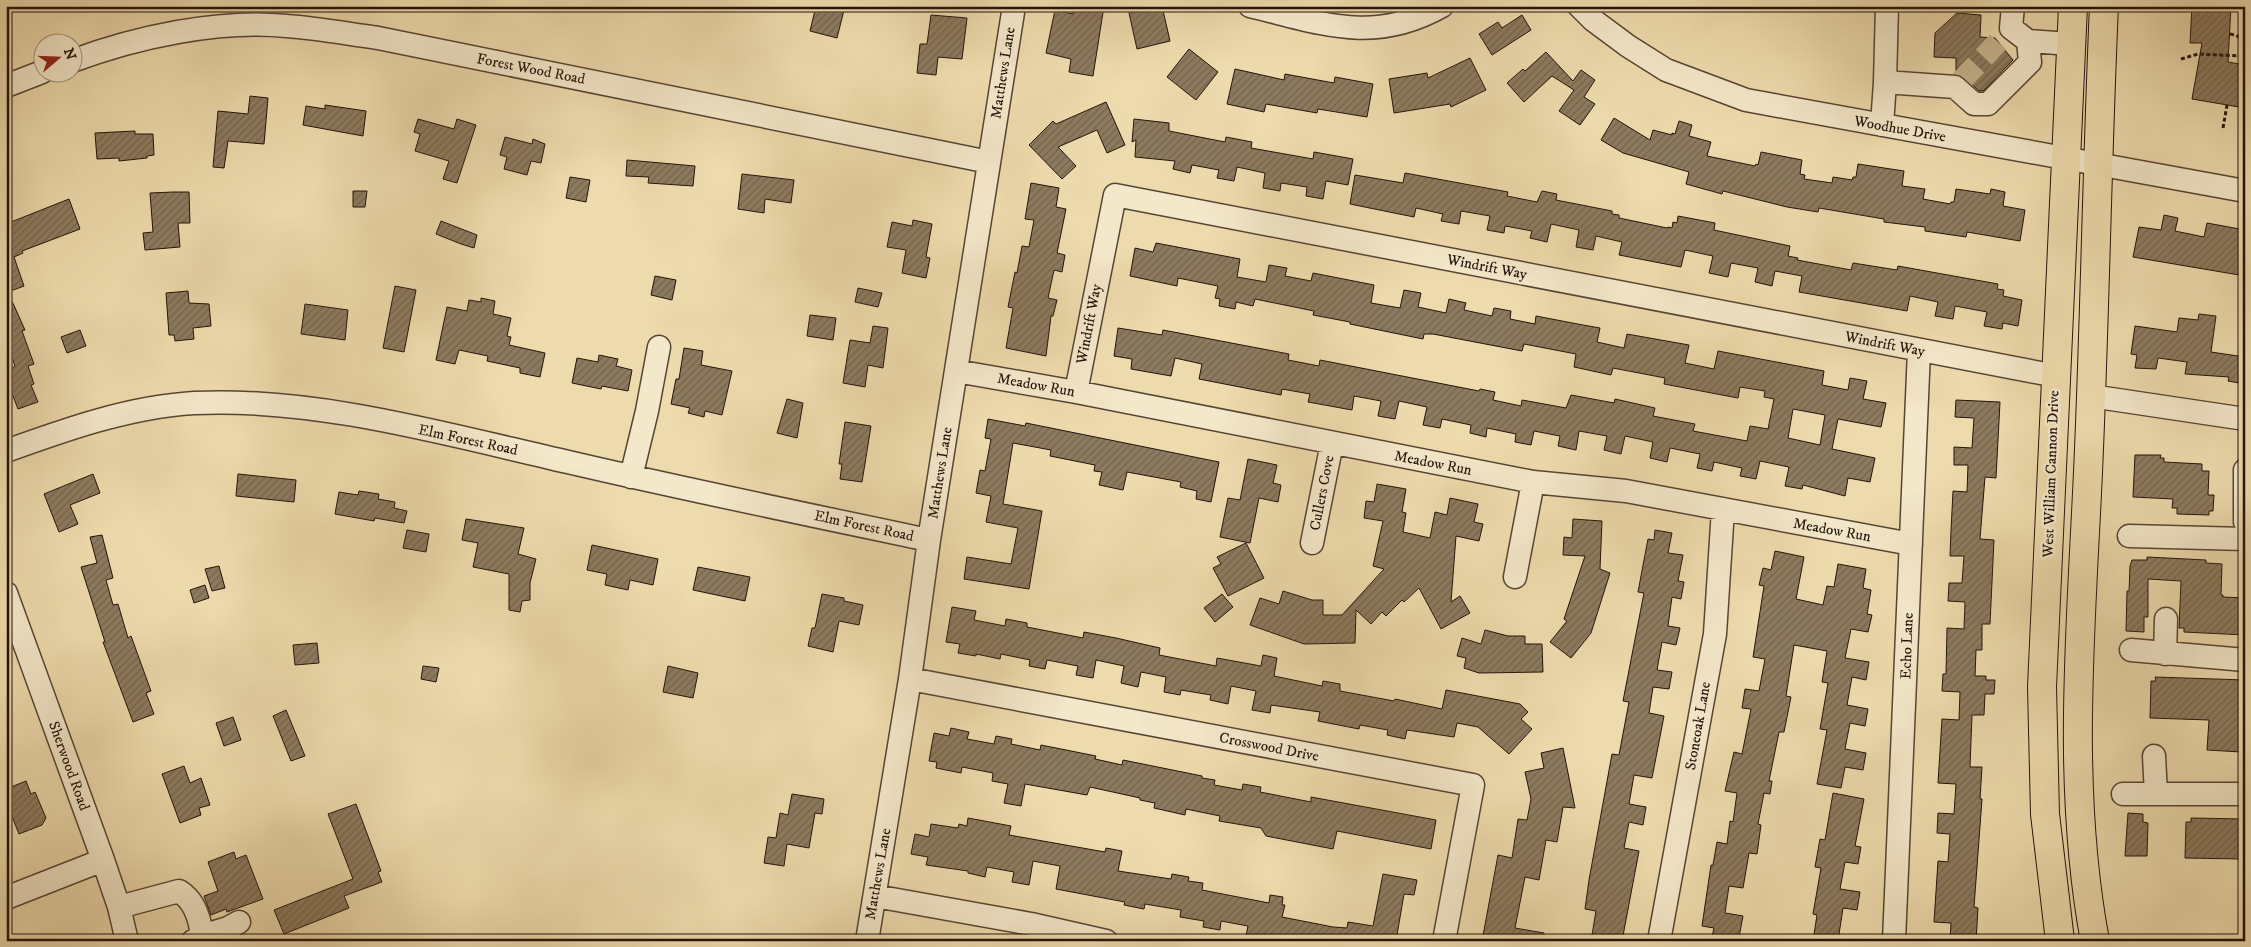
<svg xmlns="http://www.w3.org/2000/svg" width="2251" height="947" font-family="'IM FELL DW Pica',serif">
  <defs>
    <pattern id="building-hatch" width="6" height="6" patternUnits="userSpaceOnUse" patternTransform="scale(1.25)"><rect width="6" height="6" fill="#8d7b5f"/><path d="M-1 1l2-2M0 6l6-6M5 7l2-2" fill="none" stroke="#73644d"/></pattern>
  </defs>
  <rect width="100%" height="100%" fill="#eedbad"/>
  <filter id="stains"><feTurbulence type="fractalNoise" baseFrequency=".004" numOctaves="4"/><feColorMatrix values="0 0 0 0 .2 0 0 0 0 .09 0 0 0 0 .02 0 0 0 .5 -.17"/></filter>
  <radialGradient id="worn" r=".72"><stop offset=".6" stop-color="#630" stop-opacity="0"/><stop offset="1" stop-color="#630" stop-opacity=".3"/></radialGradient>
  <!-- building -->
  <path fill="url(#building-hatch)" stroke="#23130b" fill-rule="evenodd" d="M816 6H845L837 38 810 31Z
    M1074 6H1104L1093 76 1069 72 1071 59 1046 53 1055 10 1073 14Z
    M1157 6H1162L1170 41 1137 49 1129 13Z
    M2192 6H2231L2228 62 2245 65V108L2192 99 2202 43H2190Z
    M1957 13 1981 15 1980 37 1995 38 2013 60 1983 91H1979L1964 77 1956 74V58L1934 57 1935 33Z
    M931 15 967 18 962 59 938 57 936 75 917 73 920 44H927Z
    M1522 15 1531 30 1492 55 1479 34 1498 22 1502 28Z
    M1189 49 1218 72 1196 100 1167 77Z
    M1546 52 1573 81 1581 70 1595 80 1584 97 1595 104 1580 125 1559 111 1574 90 1552 76 1524 102 1507 83 1523 69 1525 71Z
    M1470 58 1486 90 1451 107 1450 104 1394 113 1389 79 1427 73 1428 78Z
    M1235 69 1284 80 1285 74 1334 83 1335 77 1373 84 1367 117 1318 109 1317 113 1266 104 1264 112 1227 104Z
    M250 96 268 98 264 144 228 141 224 168 213 167 218 111 248 114Z
    M1106 102 1125 145 1107 153 1097 130 1058 147 1076 166 1062 179 1029 145 1053 121 1056 124Z
    M325 105 366 111 363 136 303 125 306 106 325 109Z
    M1614 118 1650 140 1653 130 1672 135V133L1675 134 1679 121 1692 125 1689 136 1711 142 1707 156 1755 166 1756 164 1758 165 1761 152 1802 160 1800 174 1805 175 1804 179 1832 183 1833 177 1852 180 1853 177H1856L1858 164 1904 171 1902 186 1925 189 1923 199 1950 204 1951 202H1954L1956 189 1990 194 1991 189 2005 192 2003 206 2025 210 2020 241 1967 232 1966 237 1925 231V227L1884 222V219L1819 208 1818 212 1787 207 1723 191 1722 194 1686 184 1689 172 1623 153 1601 140Z
    M418 119 454 129 457 119 476 125 457 183 443 179 449 161 415 151 420 134 414 132Z
    M1134 119 1169 123V131L1225 142 1226 137 1252 142 1251 148 1313 159 1314 152 1353 159 1348 185 1326 181 1323 199 1306 196 1307 187 1281 183 1280 191 1263 188 1265 173 1237 167 1234 181 1217 178 1219 170 1192 165 1190 173 1173 169 1175 161 1135 157 1136 140 1132 142Z
    M135 131V134H153L154 155 147 156V158L119 161V158L97 159 95 133Z
    M505 137 532 144 533 139 545 144 541 163 531 161 527 175 504 169 507 157 500 155Z
    M627 160 695 166 693 186 648 183 649 177 626 176Z
    M1405 173 1508 192 1507 196 1537 202 1542 191 1557 194 1556 200 1612 211V214L1619 215V218L1667 228 1668 227 1672 228 1673 222 1677 223 1678 216 1715 223 1714 230 1790 246 1788 256 1798 258 1797 260 1851 270 1853 263 1897 270 1898 266 1998 284 1997 289 2004 290 2003 296 2022 300 2018 326 2003 323 2002 329 1984 326 1987 312 1955 306 1953 319 1935 316 1938 302 1910 296 1907 311 1799 292 1802 276 1775 271 1772 286 1755 282 1758 268 1731 263 1728 277 1709 273 1713 256 1685 250 1681 267 1619 255 1622 242 1596 236 1593 250 1576 247 1579 230 1551 224 1547 242 1530 238 1532 231 1505 226 1504 233 1487 230 1490 216 1461 211 1459 224 1441 221 1443 214 1416 208 1414 217 1350 204 1355 175 1403 183Z
    M742 174 794 180 791 203 765 199 764 213 738 209Z
    M570 177 590 180 586 202 566 198Z
    M1031 183 1059 188 1056 207 1066 209 1057 253 1065 255 1062 272 1054 270 1048 298 1057 300 1053 316H1051L1046 356 1006 348 1013 308 1008 307 1015 272 1017 273 1022 246 1029 247 1034 220 1025 219Z
    M353 191H367L365 207H353Z
    M173 192H189L190 223H178L180 247 145 250 143 233 153 232 150 193Z
    M69 199 80 229 22 251 23 253 14 257 24 286 8 292 25 330 22 331 34 364 28 366 34 384 31 385 38 402 18 409 6 378V372L15 366 6 342V224Z
    M2164 215 2178 218 2175 231 2204 237 2207 223 2245 230V276L2133 257 2139 227 2161 230Z
    M913 220 932 224 926 257 930 258 926 278 902 273 906 250 887 247 892 222 912 226Z
    M441 221 477 235 474 248 461 244 436 234Z
    M1156 243 1240 259 1237 277 1266 282 1269 265 1287 268 1285 276 1311 281 1313 273 1374 285 1371 303 1400 308 1404 290 1421 293 1418 307 1446 313 1449 299 1466 303 1464 310 1492 316 1494 308 1511 311 1510 319 1535 324 1536 316 1583 325 1600 328 1597 342 1624 348 1627 334 1689 345 1685 363 1714 369 1718 351 1824 371 1822 385 1848 390 1850 378 1867 381 1863 399 1886 403 1881 427 1838 419 1832 449 1875 458 1870 482 1848 478 1845 496 1803 485 1802 489 1785 486 1789 467 1760 461 1756 479 1740 476 1742 468 1714 462 1712 471 1697 468 1700 454 1670 448 1667 462 1650 458 1653 442 1625 436 1621 454 1604 450 1607 436 1579 431 1576 450 1558 446 1560 436 1534 431 1531 445 1515 442 1516 434 1487 428 1486 437 1470 433 1471 425 1442 419 1440 428 1423 425 1427 407 1399 401 1395 419 1378 416 1381 401 1354 396 1352 410 1308 402 1310 394 1282 389 1281 395 1199 379 1202 364 1175 358 1171 376 1131 369 1132 359 1114 356 1118 328 1162 335 1163 330 1289 354 1288 360 1319 366 1320 360 1479 391 1480 389 1495 392 1493 400 1521 406 1522 400 1566 408 1571 395 1614 403 1615 399 1655 408 1653 416 1695 424 1693 431 1747 441 1750 426 1768 429 1774 399 1764 397 1765 391 1740 387 1738 398 1664 384 1665 378 1613 368 1611 375 1574 367 1576 354 1524 344 1522 351 1433 334H1424L1423 339 1350 324V322L1313 315 1314 311 1255 299 1253 306 1236 302 1235 309 1219 306 1220 299 1215 298 1218 286 1178 278 1177 286 1130 276 1135 248 1153 252ZM1793 409 1825 415 1820 445 1788 438Z
    M655 276 676 280 672 300 651 295Z
    M395 286 416 290 404 352 383 348Z
    M858 288 882 293 878 307 855 302Z
    M188 291 189 303 209 304 211 326 193 328 194 339 175 341 174 335H169L166 293Z
    M481 298 495 301 493 314 511 318 507 336 511 337 509 345 545 353 540 377 520 373V368L487 361 488 356 459 350 455 364 436 360 447 307 467 311 469 300 481 302Z
    M305 304 348 310 345 340 301 334Z
    M2199 314 2216 316 2211 352 2245 357V384L2228 381 2229 377 2185 374 2187 362 2158 358 2156 369 2135 368 2137 355 2131 354 2135 326 2177 332 2179 318 2198 320Z
    M810 315 836 318 833 340 807 336Z
    M873 326 888 328 883 368 868 365 865 387 843 383 850 340 870 343Z
    M80 330 86 346 67 353 61 337Z
    M684 348 703 351 701 365 732 371 722 415 705 411 704 417 688 413 690 408 671 404 676 379H679Z
    M599 355 618 359 616 366 632 370 628 391 602 386 601 389 572 383 577 358 598 362Z
    M787 399 803 403 797 438 777 433Z
    M1956 400 2000 402 1996 478 1985 477 1980 539 1994 540 1990 624H1982V650H1976L1975 676H1986V680H1995L1994 694H1985L1984 715H1972L1970 767H1982L1980 799H1982L1974 907 1978 908 1976 941H1950L1951 923 1934 922 1938 861 1948 862 1950 834 1937 833 1938 813 1954 814 1956 784 1938 783 1942 719 1959 720 1960 692 1942 691 1943 674H1946L1947 628 1964 629 1965 602 1948 601 1949 583H1962L1964 556H1950L1951 531 1953 491 1967 492 1968 465H1954V447L1972 448 1974 418 1955 417Z
    M988 419 1025 426 1026 423 1219 462 1211 502 1196 499 1197 491 1180 487 1181 482 1127 472 1123 490 1099 485 1102 472 1094 471 1095 465 1050 456 1051 450 1013 443 1003 504 1042 511 1029 589 964 579 967 557 1011 564 1018 528 986 522 991 496 976 493 980 470 985 471 991 439 985 438Z
    M845 422 871 426 862 482 840 479 842 464H839Z
    M2135 455H2161L2160 458H2164V462L2202 464V471H2209L2208 495H2214L2213 511H2209V515L2177 514V508H2172L2173 499 2133 497Z
    M1248 459 1277 465 1273 483 1281 485 1278 502 1259 498 1250 543 1220 537 1228 498 1240 500Z
    M93 474 100 493 70 505 78 524 59 532 44 494Z
    M238 474 296 480 294 502 236 496Z
    M1377 484 1406 489 1402 512 1406 513 1403 532 1430 538 1435 512 1447 515 1450 498 1478 504 1474 522 1483 524 1479 541 1456 536 1451 602 1460 596 1470 613 1441 629 1419 588 1404 602 1402 600 1386 616 1382 612 1371 624 1356 610 1355 643 1304 644 1250 625 1260 598 1279 604 1283 591 1312 600H1323V615H1342L1384 569 1373 566 1383 521 1364 518 1366 501 1374 502Z
    M359 491 379 494 378 499 395 502 394 508 407 511 404 523 375 518 374 521 335 514 339 492 358 495Z
    M466 519 524 528 518 554 536 559 530 583V600L522 601 520 612 509 610V574L473 567 478 543 462 540Z
    M1573 519 1602 521 1600 569 1610 573 1591 633 1571 658 1550 642 1567 621 1564 619 1585 556 1563 555 1564 537 1572 538Z
    M407 530 429 534 426 552 403 548Z
    M1655 530 1672 533 1668 553 1683 555 1678 581 1684 582 1681 599 1672 597 1668 626 1680 628 1676 645 1662 642 1657 670 1672 672 1669 689 1653 687 1649 713 1664 716 1652 778 1634 775 1629 804 1646 807 1643 825 1629 822 1624 848 1639 851 1622 941H1591L1596 911 1585 909 1589 880 1612 754 1619 755 1629 702 1623 701 1644 593 1638 592 1648 539 1654 540Z
    M102 535 113 578 106 580 113 605 118 604 128 638 131 636 151 691 146 693 154 714 133 722 103 642H105L81 567 97 563 90 537Z
    M1246 543 1264 578 1228 596 1213 568 1221 564 1217 557Z
    M592 545 658 559 653 585 630 580 628 590 605 585 607 574 587 570Z
    M1775 551 1804 557 1796 599 1823 605 1827 586 1834 587 1838 564 1866 569 1863 588 1871 590 1867 614 1872 615 1868 632 1851 629 1845 658 1869 662 1866 680 1852 677 1847 705 1868 709 1865 726 1850 723 1845 749 1866 753 1863 770 1845 767 1841 788 1817 784 1827 730 1820 729 1828 683 1822 682 1827 651 1794 645 1786 696 1791 697 1784 732H1779L1769 781H1772L1770 794 1764 793 1758 824 1761 825 1757 854 1749 853 1743 888 1729 886 1725 913 1743 916 1740 932 1738 941H1711L1714 928 1702 926 1711 865H1713L1717 842 1727 844 1730 821 1733 822 1737 793 1725 791 1734 752 1742 754 1751 709 1742 708 1745 689 1759 691 1765 659 1753 657 1764 586 1759 585 1763 568 1771 570Z
    M2147 557 2206 560V563L2222 564 2221 595H2223V597L2245 598V635L2184 632V628H2179L2181 581 2148 579V617H2144V632L2126 631 2127 591H2129L2130 566 2132 560H2147Z
    M219 566 225 588 212 591 205 569Z
    M698 567 750 577 745 601 693 590Z
    M205 585 209 598 194 603 190 590Z
    M822 594 844 598V601L863 605 859 625 839 621 833 652 808 646 812 628H815Z
    M1222 594 1233 607 1215 622 1204 608Z
    M952 607 976 611 974 620 1005 626 1006 619 1027 623V627L1083 638 1084 632 1116 638 1160 648 1159 655 1216 666 1217 658 1261 666 1263 655 1277 658 1274 676 1322 686 1323 681 1340 684V691L1394 701 1395 699 1442 709 1446 690 1520 704 1528 712 1521 719 1532 729 1509 754 1478 727 1457 723 1454 737 1407 730 1405 739 1387 735 1388 730 1360 725 1359 729 1318 721 1320 712 1271 705 1270 713 1252 710 1256 691 1231 686 1228 704 1210 700 1211 695 1181 690 1180 695 1164 692 1166 677 1141 672 1138 687 1121 683 1124 666 1096 660 1093 678 1076 675 1078 666 1047 660 1045 669 1029 666 1030 660 1001 654 1000 659 976 654V656L958 653 960 644 946 642Z
    M1485 630 1508 636H1525V644H1542L1543 672 1479 673 1464 668 1466 658 1457 656 1462 638 1481 644Z
    M317 643 319 663 295 665 293 645Z
    M423 666 439 668 436 682 421 679Z
    M668 666 698 673 693 698 663 692Z
    M2155 677 2245 680 2244 750 2241 749V752L2207 750 2209 720 2150 718 2151 681H2156Z
    M286 710 305 756 291 761 273 716Z
    M233 717 241 740 224 746 216 723Z
    M951 728 969 732 967 739 994 744 996 736 1012 739 1011 744 1040 750 1041 745 1096 756 1095 759 1122 765 1123 760 1202 776V778L1215 780 1214 785 1242 790 1243 784 1261 787 1260 792 1311 802V797L1436 820 1431 849 1337 831 1333 849 1266 836 1261 828 1219 821 1220 816 1186 809 1185 815 1154 808 1155 803 1140 800V798L1090 787 1087 795 1025 784 1021 806 1004 803 1008 784 992 781 993 773 962 767 961 773 936 768 937 762 929 761 934 733 949 736Z
    M1563 748 1575 808 1563 807 1557 842 1546 840 1539 880 1525 877 1515 928 1544 933V941H1482L1498 855 1512 858 1518 819 1527 820 1531 799 1525 772 1544 768 1541 753Z
    M184 766 190 783 201 778 210 805 199 808 201 815 180 823 162 774Z
    M26 781 31 794 35 792 46 818 42 825 19 834 6 801V789Z
    M1833 793 1864 799 1855 846 1861 847 1858 864 1845 862 1840 889 1860 892 1857 910 1843 908 1838 941H1813L1817 915 1813 914 1821 868 1815 867 1820 839 1825 840Z
    M792 794 824 799 822 814 815 813 809 848 787 844 784 866 764 863 768 837 776 838 780 813 788 815Z
    M356 804 381 871 378 872 382 882 344 896 349 908 284 934 274 910 353 879 328 814Z
    M2128 813 2143 814V822L2148 823 2147 856H2125Z
    M968 818 1011 826 1009 835 1105 852 1106 848 1122 851 1118 871 1171 879 1172 874 1189 877 1188 881 1203 883 1202 890 1269 903 1270 895 1283 897 1282 905H1285L1282 917 1333 927 1347 928 1348 922 1373 926 1383 874 1417 880 1414 895 1404 894 1396 941H1288L1265 936 1264 941H1245L1248 926 1221 921 1220 930 1203 927 1204 921 1180 917 1181 910 1145 904 1144 909 1124 905 1125 902 1056 889 1060 866 1033 861 1029 885 1012 882 1014 872 987 867 985 877 968 873V871L926 865 928 857 911 854 915 834 929 837 931 824 958 828 959 824 967 826Z
    M2191 818 2244 819 2242 859 2185 858 2186 822H2191Z
    M234 852 236 859 246 855 263 899 227 912 226 909 211 915 204 896 218 891 208 862Z"/>
  <g fill="none" stroke-linecap="round" stroke-linejoin="round">
    <!-- minor-tunnel -->
    <path stroke="#c5b38d" stroke-width="22" stroke-dasharray="22 11" stroke-linecap="butt" d="M1961 81 1998 42"/>
    <defs>
      <path id="minor" d="M1250 6C1321 23 1373 45 1442 6
        M1579 6 1593 20 1628 46 1666 70 1746 100 2245 191
        M1887 6 1885 82 1955 87 1974 104H1988L2030 62 2028 41 2011 28 2013 6
        M2028 41 2071 44
        M72 61C136 37 220 19 287 26 317 28 348 34 378 38L989 162
        M6 86 42 72
        M1882 125 1885 82
        M956 371 1076 392 1533 482 1626 491 1911 544
        M1076 392 1115 195 2056 376
        M2091 396 2245 419
        M6 451C67 429 129 407 194 403 316 397 449 435 568 462 688 490 809 515 929 540
        M2245 470V522
        M631 477 647 411 659 347
        M2129 536 2245 539
        M1312 543 1332 443
        M1515 577 1533 482
        M6 593 103 860 119 907 127 941
        M2131 650 2245 660
        M2165 654 2166 619
        M910 679 1473 785 1444 941
        M2154 756 2156 794
        M2123 794H2245
        M875 896 1031 924 1106 941
        M6 898 103 860
        M119 907 179 891C194 900 200 919 202 936L193 941
        M202 936 228 928 239 922
        M867 941 910 679 929 540 1014 6
        M1659 941 1715 634 1723 509
        M1894 941 1919 350"/>
      <path id="major" d="M2060 941 2045 814 2042 687 2073 6
        M2095 941C2066 786 2081 628 2088 472 2095 317 2097 161 2104 6"/>
    </defs>
    <!-- minor casing -->
    <use href="#minor" stroke="#564534" stroke-width="25"/>
    <!-- major casing -->
    <use href="#major" stroke="#23130b" stroke-width="30"/>
    <!-- path -->
    <path stroke="#23130b" stroke-width="3" stroke-dasharray="4 2.5" stroke-linecap="butt" d="M2230 34 2236 35 2245 42
      M2181 59 2198 54 2241 56 2245 52
      M2223 128 2227 105"/>
    <!-- minor -->
    <use href="#minor" stroke="#f4e8ca" stroke-width="22"/>
    <!-- major -->
    <use href="#major" stroke="#eedbad" stroke-width="28"/>
  </g>
  <g text-anchor="middle" dominant-baseline="central" stroke-width="5" stroke-linejoin="round" paint-order="stroke">
    <!-- street labels -->
    <g font-size="15" fill="#23130b" stroke="#f4e8ca">
      <text transform="translate(531 69) rotate(11)">Forest Wood Road</text>
      <text transform="translate(1003 73) rotate(-81)">Matthews Lane</text>
      <text transform="translate(1900 129) rotate(10)">Woodhue Drive</text>
      <text transform="translate(1487 267) rotate(11)">Windrift Way</text>
      <text transform="translate(1089 324) rotate(-79)">Windrift Way</text>
      <text transform="translate(1885 344) rotate(11)">Windrift Way</text>
      <text transform="translate(1036 385) rotate(10)">Meadow Run</text>
      <text transform="translate(468 440) rotate(12)">Elm Forest Road</text>
      <text transform="translate(1433 463) rotate(11)">Meadow Run</text>
      <text transform="translate(940 473) rotate(-81)">Matthews Lane</text>
      <text transform="translate(2051 474) rotate(-88)">West William Cannon Drive</text>
      <text transform="translate(1322 493) rotate(-79)">Cullers Cove</text>
      <text transform="translate(864 526) rotate(12)">Elm Forest Road</text>
      <text transform="translate(1832 530) rotate(10)">Meadow Run</text>
      <text transform="translate(1907 646) rotate(-88)">Echo Lane</text>
      <text transform="translate(1698 726) rotate(-80)">Stoneoak Lane</text>
      <text transform="translate(1269 747) rotate(11)">Crosswood Drive</text>
      <text transform="translate(69 766) rotate(70)">Sherwood Road</text>
      <text transform="translate(878 874) rotate(-80)">Matthews Lane</text>
    </g>
  </g>
  <!-- margin -->
  <rect width="2251" height="947" fill="none" stroke="#eedbad" stroke-width="25"/>
  <rect x="8" y="8" width="2236" height="932" fill="none" stroke="#23130b" stroke-width="2.5"/>
  <rect x="12" y="12" width="2226" height="922" fill="none" stroke="#23130b"/>
  <!-- north arrow -->
  <g transform="translate(58 58) rotate(71)"><circle r="24" fill="#f4e8ca" stroke="#a0937e"/>
  <path d="M0-4L9 19L0 12L-9 19Z" fill="#8f2418"/>
  <text y="-8" font-size="14" font-weight="bold" text-anchor="middle" fill="#23130b">N</text>
  </g>
  <rect width="100%" height="100%" filter="url(#stains)"/>
  <rect width="100%" height="100%" fill="url(#worn)"/>
</svg>
